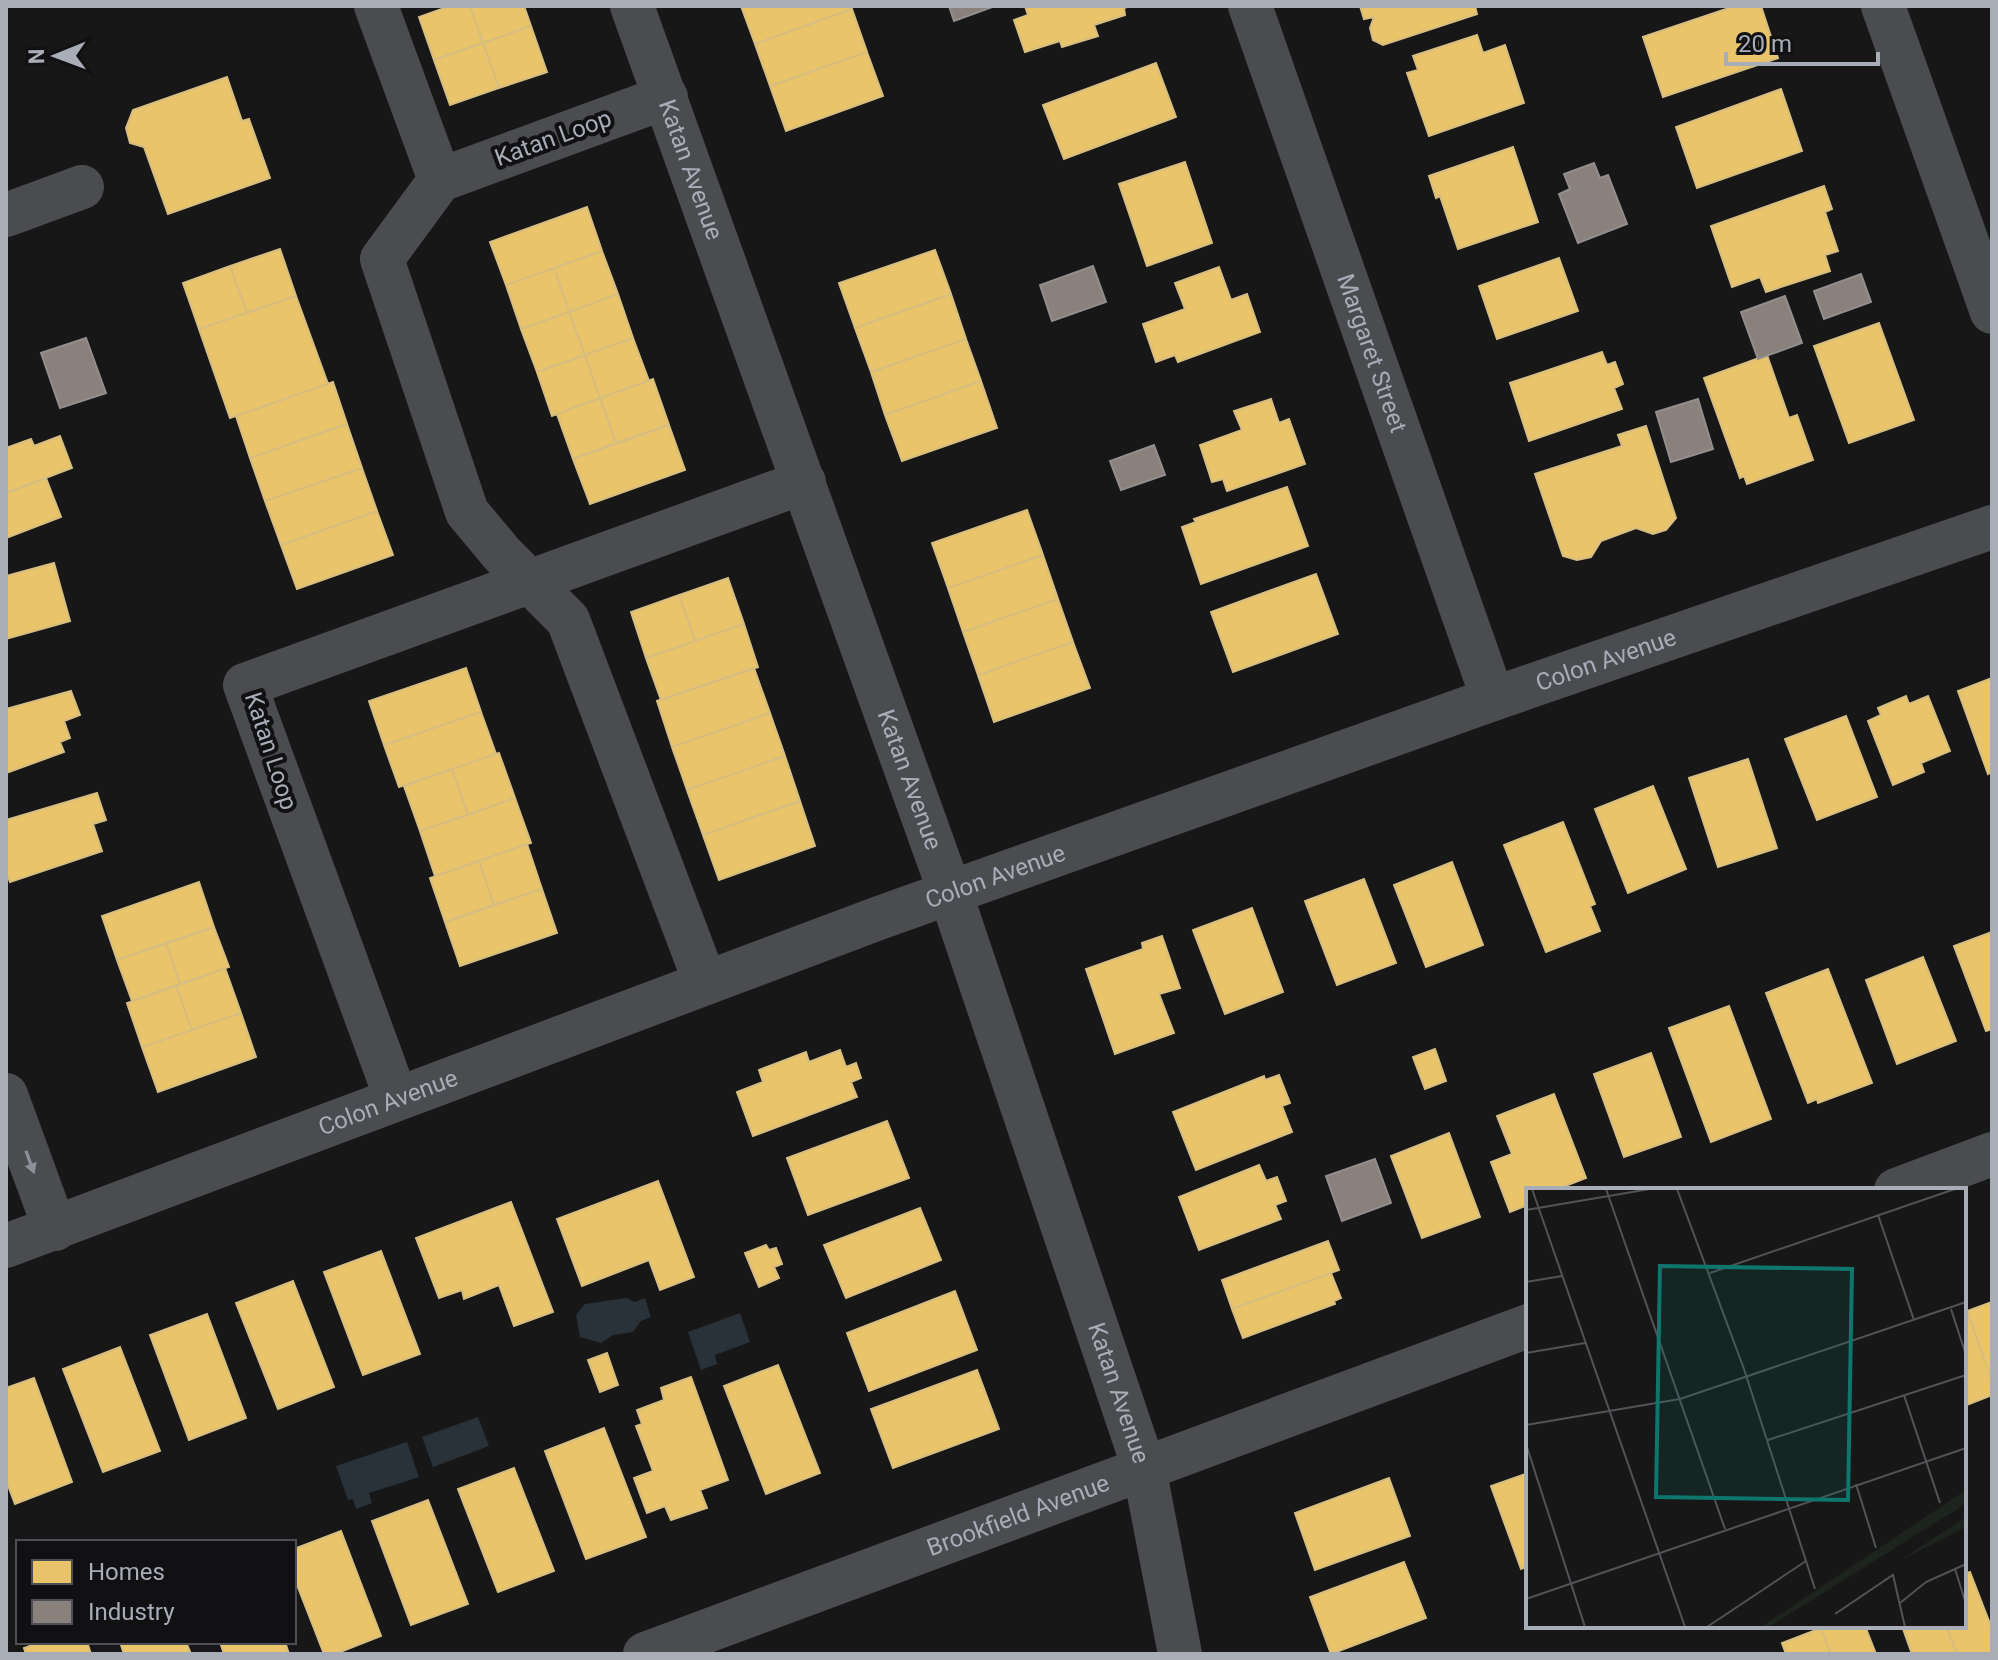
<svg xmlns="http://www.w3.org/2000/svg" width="1998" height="1660" font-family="Roboto,sans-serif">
  <rect width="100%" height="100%" fill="#171717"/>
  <!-- water -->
  <path fill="#2a3239" d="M626 1298 635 1302 645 1298 651 1317 641 1321 633 1332 613 1335 601 1343 580 1337 576 1315 585 1304Z
    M740 1313 750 1342 715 1355 717 1364 701 1370 688 1332Z
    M478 1417 489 1446 433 1467 422 1437Z
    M407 1442 419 1477 369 1493 372 1503 356 1509 353 1499 348 1500 336 1466Z"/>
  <!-- homes -->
  <path fill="#e9c46a" stroke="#d6bd81" stroke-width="2" d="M450 6H470L483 43 434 60 419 17Z
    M470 6H524L531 26 483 43Z
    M741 6H851L852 9 755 44Z
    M1025 6H1130L1124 8 1125 15 1094 25 1098 36 1062 47 1060 41 1025 52 1014 20 1028 15Z
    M1360 6H1475L1477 14 1383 45 1373 40 1370 28 1374 17 1364 19Z
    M1735 6H1761L1778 58 1663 97 1643 37Z
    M852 9 867 52 770 86 755 44Z
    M531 26 547 72 499 88 483 43Z
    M1477 35 1483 53 1505 45 1524 103 1429 136 1407 73 1418 70 1413 56Z
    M483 43 499 88 450 105 434 60Z
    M867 52 883 96 786 131 770 86Z
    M1156 63 1176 117 1064 159 1043 105Z
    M227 77 242 121 249 119 270 178 168 214 144 147 130 143 126 128 133 110Z
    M1781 89 1802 151 1697 188 1676 127Z
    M1513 147 1538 222 1458 249 1440 196 1436 198 1429 176Z
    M1185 162 1212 243 1147 266 1119 184Z
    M1824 186 1832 209 1825 212 1838 251 1825 255 1830 271 1766 292 1760 277 1732 287 1711 226Z
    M587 207 602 251 506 285 490 242Z
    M280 249 296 296 247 313 230 266Z
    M935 250 951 294 855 328 839 283Z
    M602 251 618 294 569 312 554 268Z
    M1559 258 1578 311 1497 339 1479 286Z
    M230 266 247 313 199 329 183 283Z
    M1219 267 1231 300 1247 294 1260 332 1178 362 1175 355 1156 362 1143 324 1185 309 1175 283Z
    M554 268 569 312 521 329 506 285Z
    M618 294 633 338 585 355 569 312Z
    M951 294 966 339 871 372 855 328Z
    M296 296 328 384 230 418 199 329Z
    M569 312 585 355 537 372 521 329Z
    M1879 323 1914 420 1849 443 1814 346Z
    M633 338 649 381 600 398 585 355Z
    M966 339 981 381 885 415 871 372Z
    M1602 352 1607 365 1615 362 1623 384 1614 388 1622 409 1529 441 1510 383Z
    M585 355 600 398 552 416 537 372Z
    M1767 355 1789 418 1797 415 1813 460 1747 484 1744 476 1740 478 1704 378Z
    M653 379 669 425 616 443 600 398Z
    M981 381 997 428 902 461 885 415Z
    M333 382 347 424 250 458 236 416Z
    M600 398 616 443 573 459 557 414Z
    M1271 399 1279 423 1289 419 1305 464 1227 491 1223 479 1212 482 1200 445 1242 430 1234 411Z
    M347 424 362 468 265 501 250 458Z
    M669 425 685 470 590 504 573 459Z
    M1646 426 1676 518 1666 530 1653 534 1636 528 1601 541 1591 557 1577 560 1563 556 1535 474 1622 446 1618 435Z
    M60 436 72 468 6 493V448L31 439 34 446Z
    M362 468 377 511 281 545 265 501Z
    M46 478 61 517 6 538V493Z
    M1287 487 1308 546 1201 584 1182 527 1196 522 1194 519Z
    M1027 510 1043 555 948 588 932 543Z
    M377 511 393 555 297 589 281 545Z
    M1043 555 1058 599 963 632 948 588Z
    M54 563 70 621 6 639V576Z
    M1316 574 1338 634 1233 672 1211 612Z
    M728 578 744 624 695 641 679 595Z
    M679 595 695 641 646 658 631 612Z
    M1058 599 1073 642 978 675 963 632Z
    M744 624 758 667 661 700 646 658Z
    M1073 642 1090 688 994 722 978 675Z
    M466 668 481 712 384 745 369 701Z
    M754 668 770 713 672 747 657 701Z
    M1992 678V772L1988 774 1958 691Z
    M71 691 80 715 64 721 70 738 60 742 64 752 6 773V709Z
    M1906 696 1909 704 1928 696 1950 751 1921 763 1924 772 1893 785 1868 721 1881 715 1878 708Z
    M481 712 496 754 399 787 384 745Z
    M770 713 785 756 687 790 672 747Z
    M1846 716 1877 797 1817 820 1785 739Z
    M499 753 515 798 468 815 452 769Z
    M785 756 800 801 703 835 687 790Z
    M1748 759 1777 848 1718 867 1689 778Z
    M452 769 468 815 420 831 404 786Z
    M1653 786 1686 869 1628 893 1595 809Z
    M97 793 106 820 93 824 102 851 10 882 6 871V820Z
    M515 798 531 843 435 876 420 831Z
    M800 801 815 846 719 880 703 835Z
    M1563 822 1595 904 1590 906 1600 931 1546 952 1504 845Z
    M527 844 542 889 494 905 479 861Z
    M479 861 494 905 445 922 430 878Z
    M1452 862 1483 945 1426 967 1394 885Z
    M1364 879 1396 963 1337 985 1305 901Z
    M199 882 214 927 117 960 102 916Z
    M542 889 557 933 460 966 445 922Z
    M1252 908 1283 992 1225 1014 1193 930Z
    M214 927 229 967 180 984 166 943Z
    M1992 932V1029L1986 1031 1954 946Z
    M1162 936 1180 988 1159 994 1174 1033 1115 1054 1086 969 1143 949 1142 943Z
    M166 943 180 984 132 1001 117 960Z
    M1923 957 1956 1041 1897 1064 1866 980Z
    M225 968 241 1013 192 1030 176 986Z
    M1828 969 1872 1083 1818 1103 1817 1099 1808 1103 1766 993Z
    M176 986 192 1030 142 1047 127 1003Z
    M1729 1006 1771 1119 1711 1142 1669 1028Z
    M241 1013 256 1057 158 1092 142 1047Z
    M1435 1049 1446 1081 1425 1089 1413 1057Z
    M840 1050 846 1067 856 1063 861 1078 851 1082 857 1097 753 1136 737 1092 763 1082 759 1070 806 1052 809 1062Z
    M1651 1053 1681 1137 1624 1157 1594 1074Z
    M1279 1075 1290 1103 1282 1106 1292 1132 1196 1170 1173 1112 1264 1076 1265 1080Z
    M1554 1094 1586 1178 1555 1190H1528V1205L1510 1212 1491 1162 1512 1154 1497 1116Z
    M887 1121 909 1178 808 1215 787 1158Z
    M1449 1133 1480 1217 1422 1238 1391 1156Z
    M1259 1165 1266 1181 1277 1177 1286 1201 1275 1205 1281 1219 1199 1250 1179 1197Z
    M658 1181 694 1277 660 1290 649 1260 582 1286 557 1219Z
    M511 1202 553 1312 514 1326 499 1285 464 1299 462 1290 439 1298 416 1238Z
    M920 1208 941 1260 846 1298 824 1245Z
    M1328 1241 1339 1270 1232 1309 1222 1280Z
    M766 1245 769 1250 776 1248 782 1264 774 1267 779 1278 759 1287 745 1253Z
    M381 1251 420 1354 363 1375 324 1272Z
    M1331 1273 1341 1298 1334 1301 1335 1304 1243 1338 1232 1309Z
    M293 1281 334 1387 278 1409 236 1303Z
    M955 1291 977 1350 869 1391 847 1333Z
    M1992 1302V1381L1967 1311Z
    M1967 1311 1992 1381V1395L1964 1406Z
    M207 1314 246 1418 189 1440 150 1335Z
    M120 1347 160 1451 103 1472 63 1369Z
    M607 1353 618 1385 600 1392 588 1360Z
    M778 1365 820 1473 766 1494 724 1386Z
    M977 1370 999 1429 893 1468 871 1409Z
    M691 1377 728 1480 700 1490 707 1508 671 1520 665 1506 647 1513 634 1478 653 1471 636 1426 642 1424 637 1410 664 1400 661 1388Z
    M34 1378 72 1482 15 1504 6 1480V1388Z
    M604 1428 646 1537 586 1559 545 1451Z
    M514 1468 554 1571 498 1592 458 1489Z
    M1528 1473V1566L1521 1569 1491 1486Z
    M1389 1478 1410 1536 1315 1570 1295 1513Z
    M428 1500 468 1604 411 1625 372 1521Z
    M341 1531 381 1636 335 1654H324L294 1577V1549Z
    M1404 1562 1426 1618 1331 1654 1310 1597Z
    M1970 1572 1992 1629V1654H1957L1946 1626H1964V1574Z
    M1826 1626H1865L1876 1654H1831L1821 1628Z
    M1902 1626H1946L1957 1654H1912Z
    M1821 1628 1831 1654H1786L1782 1643Z
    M41 1642H87L91 1654H26L24 1648Z
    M120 1642H186L191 1654H124Z
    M220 1642H285L289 1654H224Z"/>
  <!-- industry -->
  <path fill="#8a817c" stroke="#938e8e" stroke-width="2" d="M949 6H995L954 21Z
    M1594 163 1600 178 1608 175 1627 224 1578 243 1559 194 1570 189 1564 174Z
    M1093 266 1106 302 1052 321 1040 285Z
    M1861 274 1871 302 1824 319 1814 291Z
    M1785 296 1802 343 1758 359 1741 312Z
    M86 338 106 393 60 408 41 353Z
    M1698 399 1713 449 1671 462 1656 412Z
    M1154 445 1165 475 1121 490 1110 461Z
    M1375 1159 1391 1203 1342 1221 1326 1176Z"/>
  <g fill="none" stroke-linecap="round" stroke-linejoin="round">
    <!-- minor -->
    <g stroke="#4b4c50" stroke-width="44">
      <path d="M376 6 440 180"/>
      <path id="s1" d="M632 6 950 892 1144 1468 1180 1654"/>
      <path id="s2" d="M1250 6 1493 699"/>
      <path d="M1883 6 1992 312"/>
      <path d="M666 97 440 180 382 259 467 512 502 554 568 620 705 982"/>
      <path d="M6 215 82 187"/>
      <path d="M6 1095 55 1229"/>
      <path d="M396 1098 245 685 804 482"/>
      <path d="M1896 1190 1992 1154"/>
      <path id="s3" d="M6 1246 879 918 1493 699 1992 527"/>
      <path id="s4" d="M645 1654 1528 1326"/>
    </g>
  </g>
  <!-- one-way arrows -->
  <defs><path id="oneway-solid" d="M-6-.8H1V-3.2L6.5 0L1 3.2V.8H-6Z" transform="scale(2)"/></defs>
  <use fill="#8c9099" href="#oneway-solid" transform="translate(30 1162) rotate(70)"/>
  <g text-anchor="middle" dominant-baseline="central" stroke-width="8" stroke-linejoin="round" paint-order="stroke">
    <!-- street labels -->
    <g font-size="24" fill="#a8adb8" stroke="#111113">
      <text transform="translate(553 138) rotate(-20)">Katan Loop</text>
      <text stroke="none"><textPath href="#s1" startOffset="174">Katan Avenue</textPath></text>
      <text stroke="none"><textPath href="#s2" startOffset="368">Margaret Street</textPath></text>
      <text stroke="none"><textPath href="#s3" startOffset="1704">Colon Avenue</textPath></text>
      <text transform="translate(271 751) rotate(72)">Katan Loop</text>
      <text stroke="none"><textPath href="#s1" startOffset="822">Katan Avenue</textPath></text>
      <text stroke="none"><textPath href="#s3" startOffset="1056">Colon Avenue</textPath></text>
      <text stroke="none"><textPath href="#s3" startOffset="408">Colon Avenue</textPath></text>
      <text stroke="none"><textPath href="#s1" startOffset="1470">Katan Avenue</textPath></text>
      <text stroke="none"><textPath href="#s4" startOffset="398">Brookfield Avenue</textPath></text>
    </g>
  </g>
  <!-- overview -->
  <g transform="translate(1526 1188)">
    <rect width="440" height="440" fill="#171717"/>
    <path d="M440 302V313L433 320 243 439H235ZM440 328V339L373 373 437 331Z" fill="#1d241e"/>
    <path fill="none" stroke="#515357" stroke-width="2" d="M6 1 159 439M80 1 199 341M151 1 218 181 289 401M0 22 124 1M352 27 388 132M184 85 429 1M0 94 36 88M425 121 440 167M0 165 59 155M378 207 414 315M0 237 154 211 440 114M242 252 440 187M0 256 59 439M330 296 350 360M429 381 440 416M0 411 440 260M374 415 400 394 440 376M309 426 367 387 379 439M181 439 280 373"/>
    <path fill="#0f766e" fill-opacity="0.15" stroke="#0f766e" stroke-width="4" d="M134 78 326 81 322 312 130 309Z"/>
    <rect width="440" height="440" fill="none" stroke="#a8adb8" stroke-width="4"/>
  </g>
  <!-- border -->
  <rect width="1998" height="1660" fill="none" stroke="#a8adb8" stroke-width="16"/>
  <!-- legend -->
  <rect x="16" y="1540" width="280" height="104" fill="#111113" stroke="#4d4f55" stroke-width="2"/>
  <rect x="32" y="1560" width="40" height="24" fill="#e9c46a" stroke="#4d4f55" stroke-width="2"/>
  <text x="88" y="1580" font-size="24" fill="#a8adb8">Homes</text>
  <rect x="32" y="1600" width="40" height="24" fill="#8a817c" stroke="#4d4f55" stroke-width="2"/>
  <text x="88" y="1620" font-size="24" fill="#a8adb8">Industry</text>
  <!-- north arrow -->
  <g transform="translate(56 56) rotate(269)" stroke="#111113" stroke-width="6" paint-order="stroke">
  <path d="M0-6L14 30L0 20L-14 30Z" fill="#a8adb8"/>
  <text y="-12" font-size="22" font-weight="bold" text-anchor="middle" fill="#a8adb8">N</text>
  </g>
  <!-- scale -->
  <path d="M1726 52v12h152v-12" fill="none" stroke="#a8adb8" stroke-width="4"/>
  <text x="1738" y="52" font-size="24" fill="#a8adb8" stroke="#111113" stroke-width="6" paint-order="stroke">20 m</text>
</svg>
